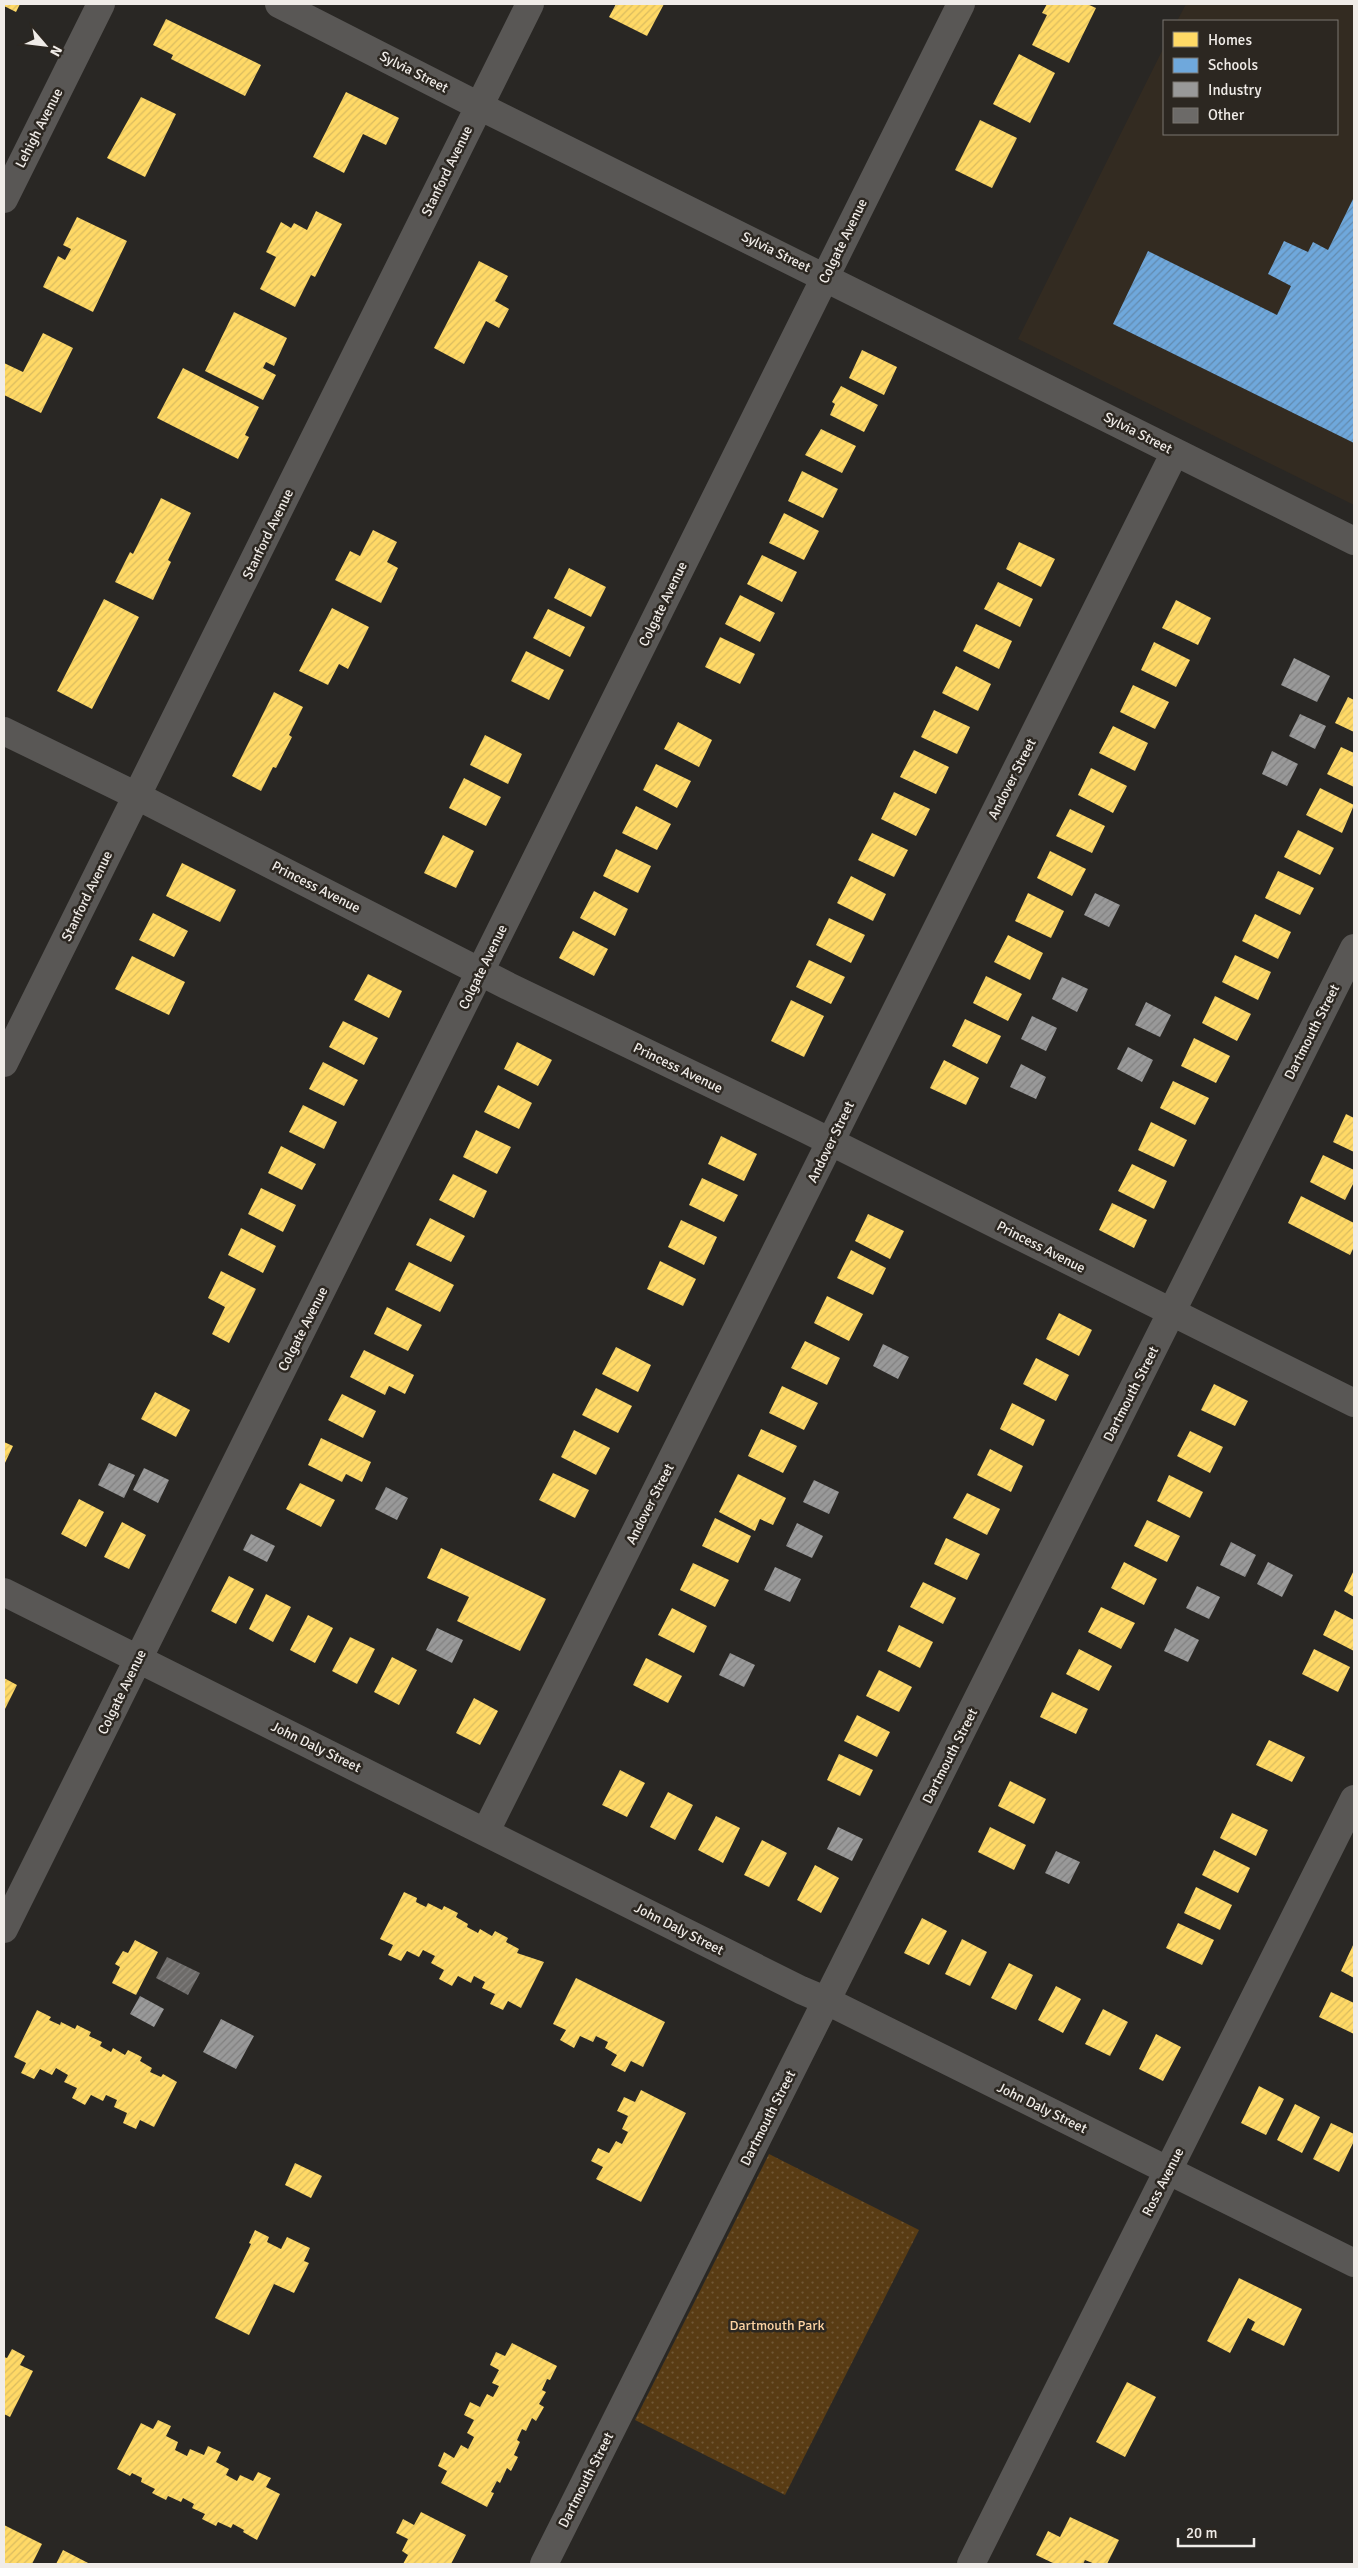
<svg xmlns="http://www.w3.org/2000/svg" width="1358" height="2568" font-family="Signika,sans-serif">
  <defs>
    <pattern id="park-dots" width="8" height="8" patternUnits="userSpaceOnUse" patternTransform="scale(1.25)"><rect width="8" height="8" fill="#593c14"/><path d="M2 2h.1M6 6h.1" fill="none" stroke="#715836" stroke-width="1.8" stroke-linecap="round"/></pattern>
    <pattern id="homes-hatch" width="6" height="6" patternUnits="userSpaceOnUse" patternTransform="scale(1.25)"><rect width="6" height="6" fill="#ffd966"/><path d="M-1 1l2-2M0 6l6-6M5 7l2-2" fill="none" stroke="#dabc60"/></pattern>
    <pattern id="schools-hatch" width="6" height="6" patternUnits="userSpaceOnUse" patternTransform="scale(1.25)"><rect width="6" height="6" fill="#6fa8dc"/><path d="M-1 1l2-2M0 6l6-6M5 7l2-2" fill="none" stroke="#638baf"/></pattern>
    <pattern id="industry-hatch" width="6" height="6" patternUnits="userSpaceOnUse" patternTransform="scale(1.25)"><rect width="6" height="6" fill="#999"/><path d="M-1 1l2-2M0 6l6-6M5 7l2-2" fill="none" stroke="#818080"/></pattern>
    <pattern id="building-hatch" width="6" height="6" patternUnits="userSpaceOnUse" patternTransform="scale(1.25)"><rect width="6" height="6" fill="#6c6a68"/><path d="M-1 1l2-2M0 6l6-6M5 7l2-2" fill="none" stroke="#817f7e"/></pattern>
  </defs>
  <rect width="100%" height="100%" fill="#292724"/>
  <!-- built -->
  <path fill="#332b21" d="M1186 4H1354V505L1018 339 1164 47V134H1337V21H1177Z"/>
  <!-- park -->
  <path fill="url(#park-dots)" d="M769 2154 919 2230 785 2495 635 2420Z"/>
  <!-- homes -->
  <path fill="url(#homes-hatch)" d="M4 4H20L16 12 4 6Z
    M616 4H664L647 36 609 17Z
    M1047 4H1087L1096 8 1069 63 1032 45 1047 15 1042 13Z
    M166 19 261 65 245 96 171 59 173 55 153 45Z
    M1019 54 1055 73 1030 123 993 104Z
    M346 92 399 118 386 145 363 134 344 173 313 157Z
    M141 97 176 114 145 177 107 158Z
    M980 120 1017 138 992 188 955 170Z
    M316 211 342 224 315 277 311 275 295 307 260 289 276 257 266 252 281 222 291 228 294 223 307 230Z
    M77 217 127 241 93 312 43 287 58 256 65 260 71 249 63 245Z
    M479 261 508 276 495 301 509 309 499 328 486 321 464 364 434 348Z
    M234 312 287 338 274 366 266 362 263 368 276 375 263 400 205 371Z
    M43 333 73 348 41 413 4 395V363L23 372Z
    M862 350 897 367 884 395 849 378Z
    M183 368 259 407 245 435 249 437 238 459 157 418Z
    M841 386 878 405 864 432 830 415 835 404 832 402Z
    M821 429 856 446 842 473 805 455Z
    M802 471 838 489 823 518 788 501Z
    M161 498 191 513 168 560 171 562 153 600 115 582 130 552 133 554Z
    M784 513 819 531 804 560 769 543Z
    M373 530 397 542 387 562 398 568 381 603 335 580 350 551 360 556Z
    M1019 542 1055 559 1041 587 1006 569Z
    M762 555 797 572 782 602 747 584Z
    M569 568 606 587 591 617 554 598Z
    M998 582 1033 599 1020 627 984 609Z
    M740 595 775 613 760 642 725 624Z
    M104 599 139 617 92 709 57 691Z
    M1176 600 1211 618 1198 645 1162 628Z
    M332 608 369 627 348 669 339 664 328 685 299 671Z
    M548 609 585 627 570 657 533 638Z
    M976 624 1012 641 999 669 963 651Z
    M720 637 755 654 740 684 705 667Z
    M1154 642 1190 660 1176 687 1141 670Z
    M526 651 564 670 549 700 511 681Z
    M956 666 991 684 978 711 942 693Z
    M1133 685 1169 702 1155 729 1120 712Z
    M274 692 303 707 289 735 292 737 276 768 273 767 261 791 232 776Z
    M1348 697 1354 700V732L1335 723Z
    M934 710 970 727 957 754 921 737Z
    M678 722 712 740 699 767 664 749Z
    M1113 726 1148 743 1135 771 1099 753Z
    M485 735 522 754 508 784 470 765Z
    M1341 747 1354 753V787L1327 774Z
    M914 750 949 767 936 794 900 777Z
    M656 764 691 781 677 808 643 790Z
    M1091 768 1127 786 1113 813 1078 795Z
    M464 778 501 797 486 826 449 808Z
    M1320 788 1354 805 1342 833 1306 815Z
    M894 792 930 809 916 836 881 819Z
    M636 806 671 824 657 850 622 833Z
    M1070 809 1105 826 1092 853 1056 836Z
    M1298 830 1334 848 1320 875 1284 857Z
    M872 833 908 850 894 877 858 860Z
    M443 835 474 851 456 888 424 873Z
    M616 849 651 866 638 893 603 876Z
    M1050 851 1086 869 1072 896 1037 878Z
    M182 863 236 890 220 922 166 896Z
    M1278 871 1314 888 1300 915 1265 898Z
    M851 876 886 894 873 921 837 903Z
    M594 891 628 909 615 936 580 918Z
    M1028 893 1064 911 1051 938 1015 921Z
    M153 913 188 931 174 957 139 940Z
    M1255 914 1291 932 1278 959 1242 941Z
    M829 918 865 935 851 963 816 945Z
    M573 931 608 949 594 976 559 958Z
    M1008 935 1043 953 1030 980 994 962Z
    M1235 955 1271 972 1258 1000 1222 982Z
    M132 956 185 982 169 1015 115 989Z
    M809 960 845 977 831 1004 796 987Z
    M368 974 402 991 389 1018 354 1000Z
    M986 976 1022 994 1008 1021 973 1003Z
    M1215 996 1251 1014 1237 1041 1202 1023Z
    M791 1000 824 1016 804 1057 771 1041Z
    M965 1019 1001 1036 987 1064 952 1046Z
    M343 1021 378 1038 364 1065 329 1047Z
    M1194 1038 1230 1056 1216 1083 1181 1066Z
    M517 1042 552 1060 538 1086 504 1069Z
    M944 1060 979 1078 966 1105 930 1088Z
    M323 1062 358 1080 344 1106 309 1089Z
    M1173 1081 1209 1098 1195 1125 1160 1108Z
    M498 1085 532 1103 519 1129 484 1112Z
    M303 1105 337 1122 324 1149 289 1132Z
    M1346 1114 1354 1118V1152L1333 1142Z
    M1151 1122 1187 1140 1174 1167 1138 1150Z
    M476 1130 511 1147 497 1174 463 1157Z
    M721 1136 757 1154 744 1181 708 1164Z
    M281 1146 316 1164 302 1190 268 1173Z
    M1323 1155 1354 1170V1182L1345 1200 1310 1182Z
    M1132 1164 1167 1181 1154 1209 1118 1191Z
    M453 1174 487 1191 474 1218 439 1200Z
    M702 1178 738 1195 724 1222 689 1205Z
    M261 1188 296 1205 283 1232 248 1214Z
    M1301 1196 1354 1223V1247L1350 1255 1288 1223Z
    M1112 1203 1147 1220 1134 1248 1099 1230Z
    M868 1214 904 1231 890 1259 855 1241Z
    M430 1218 465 1236 451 1262 416 1245Z
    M681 1220 717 1237 704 1265 668 1247Z
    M241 1228 276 1246 263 1273 228 1255Z
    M851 1250 886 1268 873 1295 837 1278Z
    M660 1261 696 1279 683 1306 647 1289Z
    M409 1262 454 1285 440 1312 395 1290Z
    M221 1271 256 1289 229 1343 212 1334 225 1307 208 1298Z
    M827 1296 863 1314 849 1341 814 1323Z
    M387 1307 422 1325 408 1351 374 1334Z
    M1059 1313 1092 1330 1079 1356 1046 1339Z
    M805 1341 840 1358 827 1385 791 1368Z
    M616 1347 651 1365 638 1392 602 1374Z
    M364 1350 414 1375 405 1394 389 1386 385 1395 350 1377Z
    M1036 1358 1069 1375 1056 1401 1023 1384Z
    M1214 1384 1248 1401 1235 1426 1201 1410Z
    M782 1386 818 1403 804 1430 769 1413Z
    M596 1388 632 1406 618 1433 582 1415Z
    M155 1392 190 1410 176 1437 141 1419Z
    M342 1394 376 1411 363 1438 328 1420Z
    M1012 1403 1045 1420 1033 1446 1000 1429Z
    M761 1429 797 1446 783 1473 748 1456Z
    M574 1430 610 1448 596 1475 561 1457Z
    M1190 1431 1223 1447 1210 1473 1177 1456Z
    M321 1438 371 1462 362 1482 346 1474 342 1482 308 1465Z
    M4 1442 13 1446 4 1465Z
    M990 1449 1023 1466 1011 1492 977 1475Z
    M553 1473 589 1490 575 1518 539 1500Z
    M738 1474 786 1498 773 1525 760 1519 755 1531 719 1512Z
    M1169 1475 1203 1492 1190 1518 1157 1501Z
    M300 1483 335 1500 321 1527 286 1509Z
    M967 1493 1000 1509 987 1535 953 1518Z
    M79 1499 104 1512 86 1547 61 1534Z
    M715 1518 751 1536 738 1563 702 1546Z
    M1147 1520 1180 1536 1167 1562 1134 1546Z
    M122 1522 146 1535 129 1569 104 1557Z
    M946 1538 980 1554 967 1580 934 1564Z
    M441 1548 546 1599 520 1651 457 1621 469 1597 427 1578Z
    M1124 1562 1157 1579 1144 1605 1111 1588Z
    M693 1563 729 1580 715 1607 680 1590Z
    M1354 1570V1597L1344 1591Z
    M229 1576 254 1589 236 1624 211 1611Z
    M923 1582 956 1598 943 1624 910 1607Z
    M266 1594 291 1607 273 1642 249 1629Z
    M1101 1607 1135 1623 1121 1649 1088 1632Z
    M672 1608 707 1626 694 1653 658 1635Z
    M1335 1610 1354 1620V1651L1323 1635Z
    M308 1615 333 1628 315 1663 290 1650Z
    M899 1625 933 1642 920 1668 887 1651Z
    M350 1637 375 1649 357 1684 332 1671Z
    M1079 1649 1112 1666 1099 1691 1066 1674Z
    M1314 1649 1350 1667 1338 1692 1302 1674Z
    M392 1657 417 1670 399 1705 374 1692Z
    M646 1658 682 1676 668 1703 633 1685Z
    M879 1670 912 1687 899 1712 866 1696Z
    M4 1678 17 1685 4 1711Z
    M1052 1692 1088 1709 1076 1734 1040 1717Z
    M474 1698 498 1711 480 1745 456 1733Z
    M857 1715 890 1732 877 1757 844 1741Z
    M1269 1740 1305 1757 1292 1782 1256 1765Z
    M839 1754 873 1770 860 1796 827 1780Z
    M620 1770 645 1783 627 1817 602 1805Z
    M1010 1781 1046 1799 1034 1824 998 1806Z
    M668 1792 693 1805 675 1840 650 1827Z
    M1232 1813 1268 1830 1256 1856 1220 1838Z
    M716 1816 740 1828 723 1863 698 1850Z
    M990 1827 1026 1845 1014 1870 978 1852Z
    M762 1840 787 1853 769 1887 744 1875Z
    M1214 1850 1250 1868 1238 1893 1202 1875Z
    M815 1865 839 1878 821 1913 797 1900Z
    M1196 1887 1232 1905 1220 1930 1184 1913Z
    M404 1892 417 1898 416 1902 426 1907 428 1903 442 1910 444 1906 458 1913 456 1917 468 1924 467 1927 478 1933 480 1929 492 1936 495 1931 508 1938 506 1942 519 1949 517 1953 544 1962 521 2008 508 2001 503 2010 490 2004 495 1994 482 1988 485 1982 474 1976 471 1983 458 1976 452 1986 439 1979 444 1970 431 1963 435 1956 423 1950 419 1957 407 1951 401 1961 388 1955 393 1945 380 1939Z
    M922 1918 947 1931 929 1965 904 1953Z
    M1178 1923 1214 1940 1202 1965 1166 1948Z
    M962 1939 987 1952 970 1986 945 1974Z
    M135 1940 158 1952 136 1995 112 1983 120 1967 115 1964 123 1951 128 1953Z
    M1354 1943V1978L1341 1971Z
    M1009 1963 1033 1975 1016 2010 991 1998Z
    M576 1978 665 2022 643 2067 631 2061 625 2072 611 2065 617 2055 605 2048 608 2042 596 2036 593 2042 580 2036 574 2048 560 2040 566 2030 553 2024Z
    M1056 1986 1081 1999 1063 2033 1038 2020Z
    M1331 1992 1354 2003V2034L1319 2017Z
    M1103 2009 1128 2022 1110 2056 1085 2044Z
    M37 2010 51 2017 49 2020 60 2025 61 2022 75 2029 77 2025 91 2032 89 2036 102 2042 100 2046 111 2052 113 2048 125 2055 128 2050 142 2057 140 2061 152 2068 150 2072 161 2077 163 2074 177 2082 154 2127 140 2120 136 2129 123 2123 127 2113 114 2107 117 2100 106 2095 103 2101 91 2095 85 2105 72 2098 77 2088 64 2082 68 2075 56 2068 52 2075 40 2069 34 2079 21 2073 26 2063 14 2057Z
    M1156 2034 1181 2047 1163 2081 1139 2069Z
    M1259 2086 1284 2099 1266 2135 1241 2123Z
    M641 2090 686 2113 641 2202 596 2179 603 2167 591 2161 598 2148 609 2153 616 2141 622 2144 628 2132 622 2129 628 2116 617 2111 624 2097 635 2102Z
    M1295 2104 1320 2117 1302 2153 1277 2140Z
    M1331 2123 1354 2134V2141L1339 2172 1313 2159Z
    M295 2163 322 2176 311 2198 285 2185Z
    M255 2230 269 2237 267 2242 281 2249 287 2237 310 2248 304 2261 309 2263 294 2293 274 2284 249 2335 215 2318 251 2244 249 2243Z
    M1239 2278 1302 2309 1284 2346 1251 2330 1255 2322 1248 2318 1230 2353 1207 2341Z
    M512 2343 557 2366 550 2380 547 2379 542 2390 546 2392 539 2404 544 2407 536 2421 532 2418 526 2431 522 2429 517 2440 520 2442 514 2455 518 2457 511 2471 507 2468 500 2483 497 2481 491 2492 494 2493 487 2507 441 2483 447 2471 438 2466 444 2452 454 2458 461 2445 468 2449 474 2437 467 2433 474 2420 464 2415 470 2402 480 2407 487 2394 493 2397 499 2386 492 2383 499 2370 490 2365 496 2352 505 2356Z
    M12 2349 25 2356 20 2365 33 2371 10 2417 4 2414V2357L7 2358Z
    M1127 2382 1156 2397 1125 2457 1096 2442Z
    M158 2420 171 2426 166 2436 178 2442 175 2450 187 2456 190 2449 204 2455 208 2446 221 2452 216 2462 229 2469 226 2475 237 2481 240 2475 253 2481 258 2472 271 2478 266 2487 280 2494 257 2540 243 2532 244 2530 233 2524 231 2528 218 2522 216 2526 202 2519 205 2514 192 2508 194 2504 183 2498 181 2502 168 2496 166 2500 152 2493 155 2489 141 2482 142 2478 132 2473 130 2476 117 2469 141 2423 153 2429Z
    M421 2512 466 2535 451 2564H403L408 2555 402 2551 408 2539 396 2533 403 2519 414 2525Z
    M1070 2517 1119 2540 1107 2564H1095L1085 2560 1083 2564H1055L1036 2555 1048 2531 1060 2537Z
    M4 2525 42 2544 32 2564H4Z
    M63 2550 90 2564H56Z"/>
  <!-- schools -->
  <path fill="url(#schools-hatch)" d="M1354 197V443L1113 324 1148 251 1277 315 1291 286 1268 274 1284 241 1308 252 1313 242 1328 250Z"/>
  <!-- industry -->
  <path fill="url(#industry-hatch)" d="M1294 658 1330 676 1317 702 1281 685Z
    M1300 714 1326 726 1315 749 1289 736Z
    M1272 751 1298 764 1287 786 1262 774Z
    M1095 893 1120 905 1109 927 1084 915Z
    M1062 977 1088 989 1077 1012 1052 999Z
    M1146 1002 1171 1015 1160 1037 1135 1025Z
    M1032 1016 1057 1028 1046 1051 1021 1039Z
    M1128 1047 1153 1060 1142 1082 1117 1069Z
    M1021 1064 1046 1077 1036 1099 1010 1087Z
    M883 1344 909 1357 898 1379 873 1366Z
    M109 1463 135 1475 124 1498 98 1485Z
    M144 1468 169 1480 158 1503 133 1490Z
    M814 1480 839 1492 829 1514 803 1502Z
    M386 1487 408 1498 397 1520 375 1509Z
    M797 1523 823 1536 812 1558 786 1546Z
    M251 1534 275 1546 267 1562 243 1550Z
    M1231 1542 1256 1555 1245 1577 1220 1565Z
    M1268 1562 1293 1575 1282 1597 1257 1584Z
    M775 1567 801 1579 790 1602 764 1590Z
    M1197 1586 1220 1597 1209 1619 1186 1608Z
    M437 1628 463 1640 452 1663 426 1650Z
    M1175 1628 1199 1640 1188 1662 1164 1651Z
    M730 1653 755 1665 744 1687 719 1675Z
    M838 1827 863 1839 852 1861 827 1849Z
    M1056 1851 1080 1862 1069 1884 1045 1873Z
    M140 1996 164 2009 154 2027 130 2014Z
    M221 2019 254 2036 236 2069 203 2052Z"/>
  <!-- building -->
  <path fill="url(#building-hatch)" d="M167 1957 200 1973 188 1995 156 1978Z"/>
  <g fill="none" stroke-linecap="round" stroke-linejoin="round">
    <!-- minor -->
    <path stroke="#595755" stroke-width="28" d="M279 4 479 106 1354 541
      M4 199 101 4
      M4 731 137 796 508 986 805 1129 1354 1403
      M4 1063 530 4
      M4 1592 801 1990 827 2001 1354 2263
      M486 1831 1175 452
      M4 1929 961 4
      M544 2564 1354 948
      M971 2564 1354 1799"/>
  </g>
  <g text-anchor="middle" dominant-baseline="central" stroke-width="5" stroke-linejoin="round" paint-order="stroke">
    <!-- street labels -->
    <g font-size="14" fill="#f0ece8" stroke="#2c2721">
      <text transform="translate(414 72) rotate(27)">Sylvia Street</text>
      <text transform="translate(39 128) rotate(-63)">Lehigh Avenue</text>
      <text transform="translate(447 171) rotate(-64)">Stanford Avenue</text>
      <text transform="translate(843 241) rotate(-64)">Colgate Avenue</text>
      <text transform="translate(776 252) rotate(26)">Sylvia Street</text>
      <text transform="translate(1138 433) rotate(27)">Sylvia Street</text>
      <text transform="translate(268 534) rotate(-64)">Stanford Avenue</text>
      <text transform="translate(663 604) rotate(-64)">Colgate Avenue</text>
      <text transform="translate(1012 779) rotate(-63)">Andover Street</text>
      <text transform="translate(316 887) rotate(27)">Princess Avenue</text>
      <text transform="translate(87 896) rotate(-64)">Stanford Avenue</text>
      <text transform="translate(483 967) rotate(-64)">Colgate Avenue</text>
      <text transform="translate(1312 1032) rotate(-63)">Dartmouth Street</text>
      <text transform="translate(678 1068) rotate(26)">Princess Avenue</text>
      <text transform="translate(831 1142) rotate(-64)">Andover Street</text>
      <text transform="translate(1041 1247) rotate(27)">Princess Avenue</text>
      <text transform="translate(303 1329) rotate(-63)">Colgate Avenue</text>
      <text transform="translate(1131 1394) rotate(-63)">Dartmouth Street</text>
      <text transform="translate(650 1504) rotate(-63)">Andover Street</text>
      <text transform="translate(122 1692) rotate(-64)">Colgate Avenue</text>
      <text transform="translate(316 1747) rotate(26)">John Daly Street</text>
      <text transform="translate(950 1756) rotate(-63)">Dartmouth Street</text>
      <text transform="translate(679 1929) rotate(27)">John Daly Street</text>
      <text transform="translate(1042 2108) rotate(26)">John Daly Street</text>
      <text transform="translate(768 2118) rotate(-63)">Dartmouth Street</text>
      <text transform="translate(1163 2182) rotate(-63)">Ross Avenue</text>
      <text transform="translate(586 2480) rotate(-63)">Dartmouth Street</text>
    </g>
    <!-- park labels -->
    <g font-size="14" fill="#fcd3a3" stroke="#2c2721">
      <text x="777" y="2325">Dartmouth Park</text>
    </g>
  </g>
  <!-- border -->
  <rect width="1358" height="2568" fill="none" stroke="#f0ece8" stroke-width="10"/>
  <!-- legend -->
  <rect x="1163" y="20" width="175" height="115" fill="#2c2721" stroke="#7a7671"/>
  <rect x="1173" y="32" width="25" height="15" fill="#ffd966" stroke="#7a7671"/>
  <text x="1208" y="45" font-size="15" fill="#f0ece8">Homes</text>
  <rect x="1173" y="58" width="25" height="15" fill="#6fa8dc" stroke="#7a7671"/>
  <text x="1208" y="70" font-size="15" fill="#f0ece8">Schools</text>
  <rect x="1173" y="82" width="25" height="15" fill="#999999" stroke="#7a7671"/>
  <text x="1208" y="95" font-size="15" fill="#f0ece8">Industry</text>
  <rect x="1173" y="108" width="25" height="15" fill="#6c6a68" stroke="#7a7671"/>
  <text x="1208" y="120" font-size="15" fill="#f0ece8">Other</text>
  <!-- north arrow -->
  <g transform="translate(45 45) rotate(118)" stroke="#2c2721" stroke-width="4" paint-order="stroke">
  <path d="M0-4L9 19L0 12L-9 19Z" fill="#f0ece8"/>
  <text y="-8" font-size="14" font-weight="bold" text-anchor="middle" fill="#f0ece8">N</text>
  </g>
  <!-- scale -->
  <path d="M1178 2538v8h76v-8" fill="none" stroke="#f0ece8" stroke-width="2.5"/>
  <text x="1186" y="2538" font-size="15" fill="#f0ece8" stroke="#2c2721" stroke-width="4" paint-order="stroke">20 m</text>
</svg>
